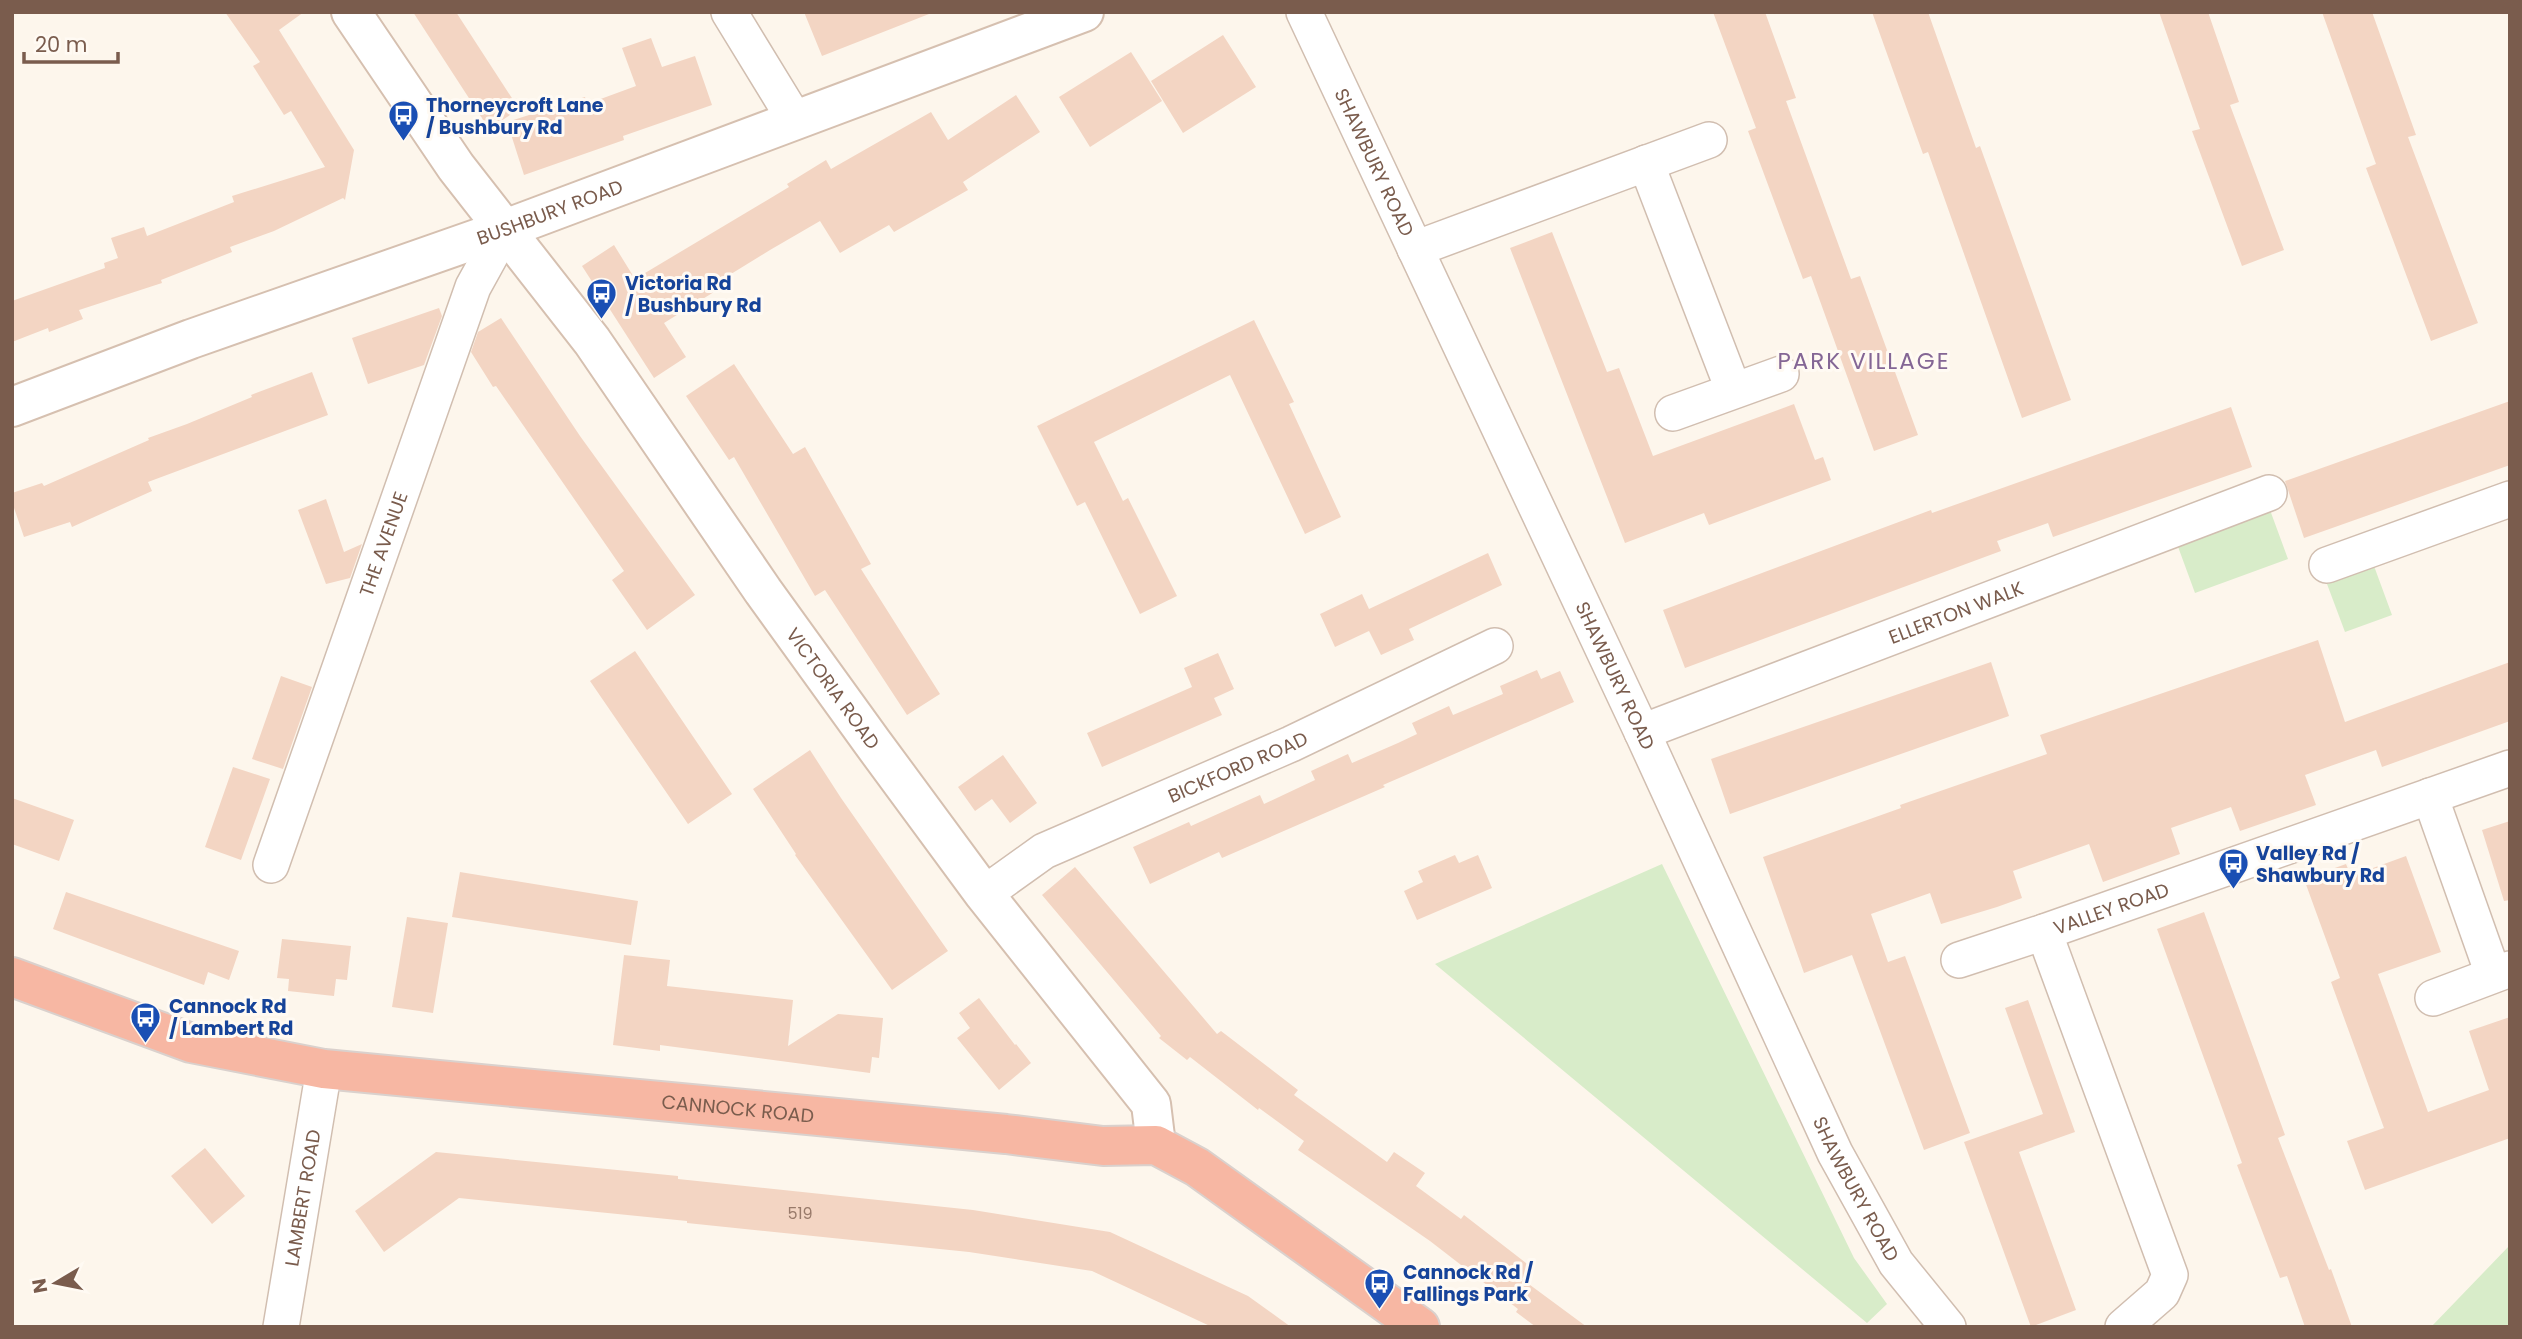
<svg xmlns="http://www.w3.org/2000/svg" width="2522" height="1339" font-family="Poppins,sans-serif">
  <rect width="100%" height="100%" fill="#fdf6ec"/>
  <!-- green -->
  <path fill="#d8ecc9" d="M2270 510 2288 559 2195 593 2177 544Z
    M2374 566 2392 615 2345 632 2327 584Z
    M1662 864 1854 1258 1887 1304 1867 1323 1435 964Z
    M2510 1245V1327H2431Z"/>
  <!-- building -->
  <path fill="#f3d5c3" d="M225 12H304L279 30 354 150 345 200 343 198 274 231 230 247 232 252 161 280 162 283 79 310 83 319 49 332 48 328 12 342V301L105 268 104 263 118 258 111 238 144 227 147 236 234 202 232 196 325 167 291 111 284 115 253 66 260 62Z
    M413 12H456L519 109 489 129Z
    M804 12H929V14L822 56Z
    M1713 12H1765L1796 98 1786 101 1851 279 1860 276 1918 435 1874 451 1811 276 1803 279 1748 131 1756 128Z
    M1872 12H1928L1976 148 1980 146 2071 400 2022 418 1928 152 1923 154Z
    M2159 12H2208L2239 102 2230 105 2284 250 2242 266 2192 131 2200 129Z
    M2322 12H2372L2416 135 2408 137 2478 323 2431 341 2366 168 2376 164Z
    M1223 35 1256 87 1183 133 1151 81Z
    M651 38 662 67 695 56 712 105 623 136 624 140 524 175 507 122 585 97 587 104 636 86 622 48Z
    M1131 52 1162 101 1090 147 1059 97Z
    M1016 95 1040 132 963 182 968 190 894 232 889 225 840 253 820 221 770 250 718 282 722 287 664 323 686 357 654 378 582 266 614 245 635 279 789 187 787 184 826 160 831 169 931 112 948 140Z
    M1552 232 1607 372 1619 368 1653 456 1794 404 1815 460 1823 457 1831 480 1709 525 1704 513 1625 543 1510 248Z
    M439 308 442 316 424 365 368 384 352 338Z
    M501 318 580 436 695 595 647 630 612 580 624 571 496 386 493 387 471 352 478 332Z
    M1254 320 1294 402 1289 404 1341 517 1305 534 1230 375 1094 442 1123 501 1128 498 1177 596 1140 614 1085 502 1077 506 1037 426Z
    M734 364 793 454 805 447 871 564 861 569 940 694 907 715 825 590 815 596 734 457 729 460 686 396Z
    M312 372 328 415 148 482 152 491 72 527 70 522 24 537 12 502V493L42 483 44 486 149 440 148 438 187 424 252 397 251 395Z
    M2510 401V465L2304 538 2285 481Z
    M2231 407 2252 467 2053 537 2048 523 1997 541 2001 551 1685 668 1663 610 1931 510 1932 513Z
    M326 499 344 552 362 544 350 578 326 584 298 510Z
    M1488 553 1502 585 1409 629 1414 640 1381 655 1369 631 1335 647 1320 614 1362 594 1369 609Z
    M2318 640 2345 722 2510 662V721L2382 767 2376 750 2305 775 2316 805 2240 831 2231 807 2171 828 2180 854 2103 882 2089 844 2013 871 2022 898 1997 907 1941 924 1930 893 1871 914 1888 962 1905 956 1970 1133 1924 1150 1852 955 1804 973 1763 857 1901 808 1900 805 2047 754 2040 735Z
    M635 651 732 794 688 824 590 681Z
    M1218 653 1234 689 1214 698 1222 715 1102 767 1087 733 1192 687 1184 668Z
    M1991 662 2009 716 1730 814 1711 759Z
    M1537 670 1541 679 1560 671 1574 702 1383 785 1385 787 1222 858 1219 852 1150 884 1133 847 1189 822 1191 826 1260 795 1264 804 1315 780 1311 771 1348 754 1352 763 1398 743 1417 734 1412 723 1449 706 1453 715 1503 694 1500 686Z
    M281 676 312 687 283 769 252 759Z
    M810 750 841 798 948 951 892 990 795 855 796 854 753 789Z
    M1003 755 1037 803 1010 823 992 799 975 811 958 787Z
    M233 767 270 779 241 860 205 847Z
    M12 798 74 820 59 861 12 844Z
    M2510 821V900L2504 901 2482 830Z
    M1455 855 1459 863 1478 855 1492 888 1417 920 1404 891 1423 882 1418 871Z
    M2406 856 2441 952 2378 974 2428 1112 2489 1090 2469 1031 2510 1017V1138L2365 1190 2347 1141 2384 1128 2331 982 2340 978 2304 879 2346 864 2351 876Z
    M1075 867 1217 1034 1221 1031 1298 1090 1294 1095 1387 1162 1394 1152 1425 1173 1416 1186 1461 1219 1464 1215 1531 1267 1522 1279 1587 1327H1536L1516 1312 1518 1309 1430 1241 1298 1150 1304 1141 1259 1108 1258 1110 1190 1057 1187 1060 1159 1038 1161 1036 1042 895Z
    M460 872 638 901 631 945 452 917Z
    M66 892 239 951 229 980 208 972 204 985 53 929Z
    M2204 912 2285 1135 2278 1138 2329 1270 2331 1269 2352 1327H2305L2287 1276 2280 1278 2237 1165 2242 1163 2157 929Z
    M407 917 448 923 433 1013 392 1007Z
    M282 939 351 946 347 980 336 979 334 996 288 991 289 979 277 978Z
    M624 955 670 960 667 986 793 1000 788 1046 838 1014 883 1018 879 1058 872 1057 870 1073 660 1045V1051L613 1045Z
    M979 998 1015 1045 1016 1044 1031 1063 999 1090 957 1038 970 1028 959 1013Z
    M2028 1000 2075 1132 2019 1152 2076 1310 2031 1327 1964 1142 2043 1114 2005 1008Z
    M205 1148 245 1196 212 1224 171 1176Z
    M436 1152 678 1176V1179L973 1210 1110 1232 1248 1296 1291 1327H1212L1092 1271 1040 1263 969 1252 687 1223V1221L459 1198 384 1252 355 1211Z"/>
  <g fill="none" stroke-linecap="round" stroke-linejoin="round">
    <defs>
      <g id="street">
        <path d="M729 12 795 120"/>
        <path id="s1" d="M1304 12 1642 732 1835 1153 1896 1263 1948 1327"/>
        <path d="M1646 163 1733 389"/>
        <path d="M1415 249 1709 140"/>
        <path d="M1673 413 1781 374"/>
        <path d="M2327 565 2510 499"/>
        <path id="s2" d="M1642 732 2269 493"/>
        <path d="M2430 796 2493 974"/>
        <path id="s3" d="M271 865 473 287 505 229"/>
        <path id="s4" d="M984 894 1044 851 1291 744 1495 646"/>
        <path d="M1959 960 2044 932"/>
        <path d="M2433 998 2510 969"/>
        <path id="s5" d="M281 1327 324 1069"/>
        <path id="s6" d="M2123 1327 2162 1293 2170 1275 2044 932 2510 768"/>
      </g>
      <g id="secondary">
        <path id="s7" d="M351 12 456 167 592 341 763 591 872 742 984 894 1151 1104 1156 1145"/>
        <path id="s8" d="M12 407 191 339 505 229 1084 12"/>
      </g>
      <g id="highway">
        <path id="s9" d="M12 977 191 1043 324 1069 1006 1134 1103 1146 1156 1145 1197 1167 1420 1327"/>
      </g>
    </defs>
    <!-- street casing -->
    <use href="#street" stroke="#d1beb0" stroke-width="38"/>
    <!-- secondary casing -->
    <use href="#secondary" stroke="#d6c0b0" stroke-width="42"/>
    <!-- highway casing -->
    <use href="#highway" stroke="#dad1cd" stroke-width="42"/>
    <!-- street -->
    <use href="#street" stroke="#fff" stroke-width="35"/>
    <!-- secondary -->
    <use href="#secondary" stroke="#fff" stroke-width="38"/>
    <!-- highway -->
    <use href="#highway" stroke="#f7b7a3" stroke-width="38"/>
  </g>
  <!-- icons -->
  <defs>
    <symbol id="bus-pin" viewBox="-11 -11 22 30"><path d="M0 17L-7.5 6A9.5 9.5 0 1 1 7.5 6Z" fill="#1a4fb4" stroke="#fffaf3"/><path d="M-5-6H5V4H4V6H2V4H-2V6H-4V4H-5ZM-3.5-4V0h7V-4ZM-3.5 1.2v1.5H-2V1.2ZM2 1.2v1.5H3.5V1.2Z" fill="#fff"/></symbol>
  </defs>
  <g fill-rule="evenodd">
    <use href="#bus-pin" x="386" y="98" width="35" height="47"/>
    <use href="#bus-pin" x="584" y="276" width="35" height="47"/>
    <use href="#bus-pin" x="2216" y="846" width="35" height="47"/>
    <use href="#bus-pin" x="128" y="1000" width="35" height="47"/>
    <use href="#bus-pin" x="1362" y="1266" width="35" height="47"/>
  </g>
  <g text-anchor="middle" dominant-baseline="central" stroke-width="6" stroke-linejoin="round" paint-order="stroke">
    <!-- number labels -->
    <g font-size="16" fill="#987a6a">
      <text x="800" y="1213">519</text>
    </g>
    <!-- transit labels -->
    <g font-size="19" font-weight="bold" fill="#164399" stroke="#fffaf3" text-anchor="start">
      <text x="426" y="105">Thorneycroft Lane<tspan x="426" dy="22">/ Bushbury Rd</tspan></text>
      <text x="625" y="283">Victoria Rd<tspan x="625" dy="22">/ Bushbury Rd</tspan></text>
      <text x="2256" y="853">Valley Rd /<tspan x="2256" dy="22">Shawbury Rd</tspan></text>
      <text x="169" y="1006">Cannock Rd<tspan x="169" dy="22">/ Lambert Rd</tspan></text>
      <text x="1403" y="1272">Cannock Rd /<tspan x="1403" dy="22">Fallings Park</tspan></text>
    </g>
    <!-- street labels -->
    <g font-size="19" fill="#7a5c4d" stroke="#fffaf3">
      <text stroke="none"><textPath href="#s1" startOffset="166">SHAWBURY ROAD</textPath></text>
      <text stroke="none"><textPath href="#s8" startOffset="572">BUSHBURY ROAD</textPath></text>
      <text stroke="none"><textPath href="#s3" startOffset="340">THE AVENUE</textPath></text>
      <text stroke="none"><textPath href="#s2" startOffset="336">ELLERTON WALK</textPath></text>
      <text stroke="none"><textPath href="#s1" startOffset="733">SHAWBURY ROAD</textPath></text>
      <text stroke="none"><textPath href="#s7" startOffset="831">VICTORIA ROAD</textPath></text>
      <text stroke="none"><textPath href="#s4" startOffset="285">BICKFORD ROAD</textPath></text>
      <text stroke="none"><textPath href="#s6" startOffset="508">VALLEY ROAD</textPath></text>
      <text stroke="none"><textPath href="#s9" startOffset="742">CANNOCK ROAD</textPath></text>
      <text stroke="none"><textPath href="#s1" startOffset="1300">SHAWBURY ROAD</textPath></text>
      <text stroke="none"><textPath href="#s5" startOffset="131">LAMBERT ROAD</textPath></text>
    </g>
    <!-- quarter labels -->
    <g font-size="23" letter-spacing="2" fill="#846695" stroke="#fffaf3">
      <text x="1864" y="361">PARK VILLAGE</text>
    </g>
  </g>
  <!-- border -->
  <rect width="2522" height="1339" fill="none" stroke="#7a5c4d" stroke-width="28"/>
  <!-- north arrow -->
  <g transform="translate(56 1283) rotate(260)" stroke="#fffaf3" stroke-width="5" paint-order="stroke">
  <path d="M0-5L12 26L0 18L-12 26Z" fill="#7a5c4d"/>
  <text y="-10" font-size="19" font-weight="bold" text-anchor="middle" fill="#7a5c4d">N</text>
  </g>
  <!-- scale -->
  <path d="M24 52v10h94v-10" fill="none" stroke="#7a5c4d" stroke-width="3.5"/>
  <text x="35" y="52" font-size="21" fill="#7a5c4d" stroke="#fffaf3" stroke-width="5" paint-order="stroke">20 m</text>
</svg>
